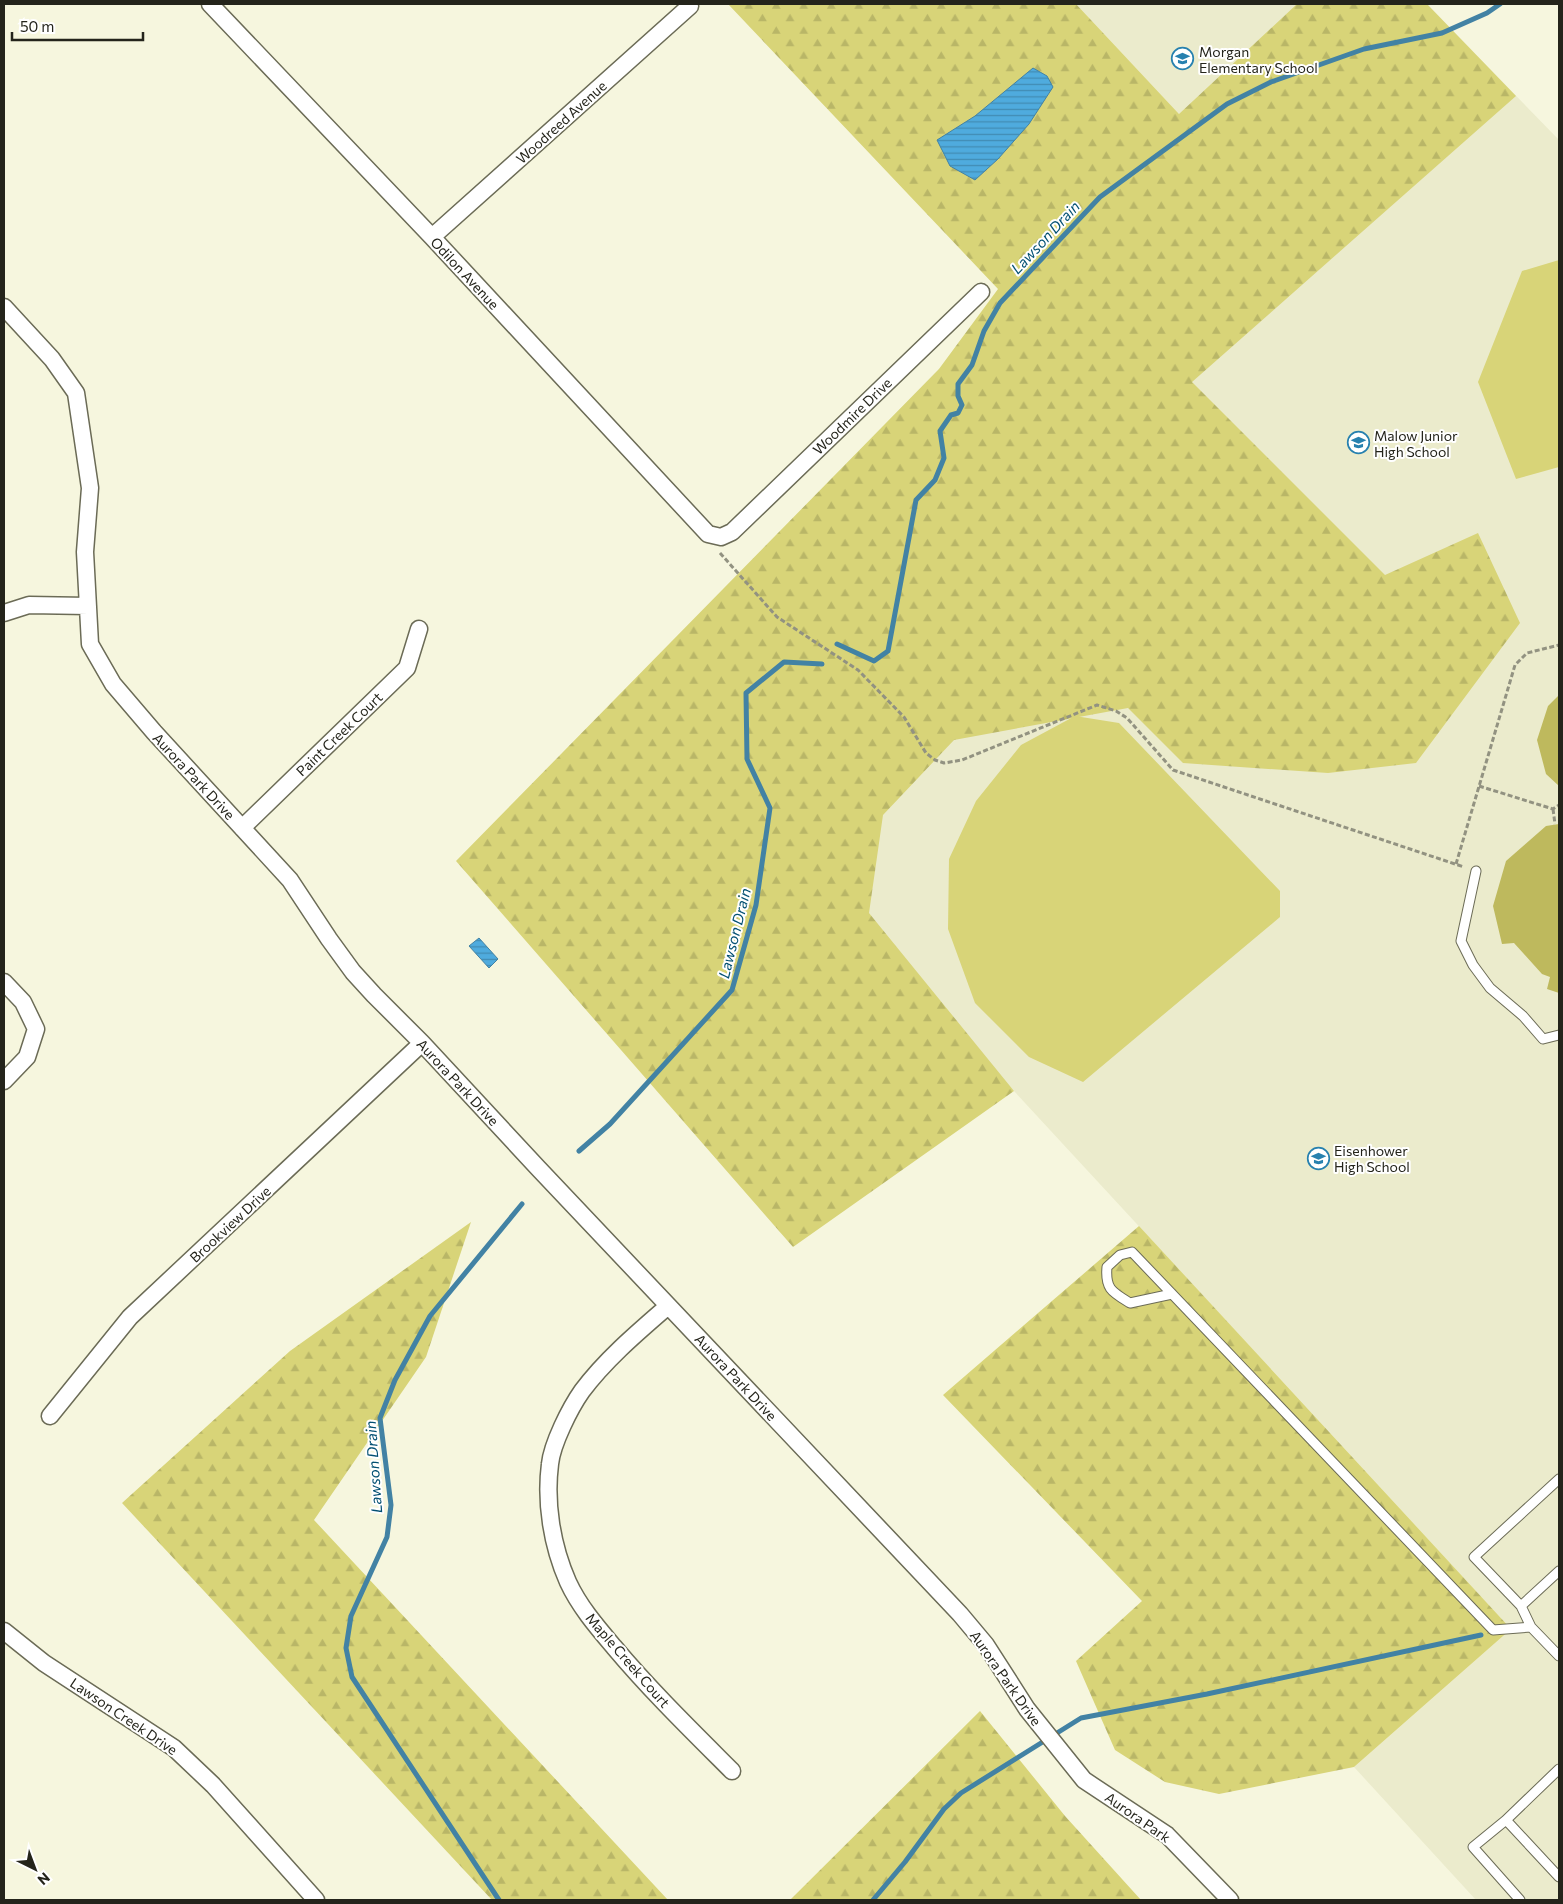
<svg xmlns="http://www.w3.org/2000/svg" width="1563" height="1904" font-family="Commissioner,sans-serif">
  <defs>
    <pattern id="forest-firs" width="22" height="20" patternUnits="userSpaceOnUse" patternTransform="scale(1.25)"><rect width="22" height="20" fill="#d8d478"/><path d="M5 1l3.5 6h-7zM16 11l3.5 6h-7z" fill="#b9b667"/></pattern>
    <pattern id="water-rules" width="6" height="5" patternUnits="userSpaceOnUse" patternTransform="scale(1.25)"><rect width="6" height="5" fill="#4fabde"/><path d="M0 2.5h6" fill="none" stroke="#418bb3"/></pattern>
  </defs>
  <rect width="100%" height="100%" fill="#f6f6de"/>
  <!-- built -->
  <path fill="#ebebcc" d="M1076 4H1427L1559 140V1900H1476L1354 1767 1511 1629 1014 1091 629 686 939 369 999 289 1179 114Z"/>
  <!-- grass -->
  <path fill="#d8d478" d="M1559 260V467L1516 479 1478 382 1522 271Z
    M1075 716 1119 723 1280 891V917L1083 1082 1029 1057 975 1003 948 929 949 859 976 801 1021 745Z"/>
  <!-- forest -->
  <path fill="url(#forest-firs)" d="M728 4H1076L1179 114 1297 4H1427L1516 96 1192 382 1385 575 1478 533 1520 623 1416 763 1328 773 1183 763 1128 708 954 740 883 815 869 913 1014 1091 793 1247 456 861 939 369 998 289Z
    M471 1222 426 1357 314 1520 668 1900H492L122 1503 290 1351Z
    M1139 1226 1511 1629 1354 1767 1219 1794 1165 1782 1115 1750 1076 1661 1142 1601 943 1395Z
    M980 1711 1065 1816 1141 1900H790Z"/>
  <!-- water -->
  <path fill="url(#water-rules)" stroke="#4282a4" d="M1033 68 1047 76 1053 87 1029 124 998 159 975 180 950 166 937 140 975 116Z
    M479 938 498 959 489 968 469 946Z"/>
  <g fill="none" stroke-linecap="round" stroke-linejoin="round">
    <!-- stream -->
    <path stroke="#4282a4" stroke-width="5" d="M837 644 874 661 888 651 916 500 935 480 944 458 940 431 951 415 958 413 962 405 958 396V384L972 365 984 331 1000 303 1100 197 1227 104 1271 82 1364 49 1442 33 1487 13 1500 4
      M579 1151 610 1124 732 990 756 905 770 808 747 759 746 693 784 662 822 664
      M499 1900 352 1677 346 1648 351 1616 387 1537 391 1505 380 1418 395 1380 430 1316 522 1204
      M873 1900 905 1862 944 1809 961 1793 1081 1718 1207 1694 1481 1635"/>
  </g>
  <!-- building -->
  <path fill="#beb95d" d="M1559 695V786L1546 774 1537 740 1548 706Z
    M1559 824V993L1547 989 1550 977 1542 974 1514 943 1502 944 1493 906 1506 861 1546 826Z"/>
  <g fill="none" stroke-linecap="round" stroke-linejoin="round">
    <defs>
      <path id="service" d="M1476 871 1461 941 1473 965 1490 988 1523 1016 1543 1039 1559 1035
        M1172 1294 1130 1303C1112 1292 1105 1289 1107 1267L1120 1255 1132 1252 1493 1630 1531 1627
        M1559 1479 1474 1557 1521 1606 1531 1627 1559 1656
        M1521 1606 1559 1571
        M1559 1769 1506 1820 1559 1877
        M1506 1820 1473 1847 1520 1900"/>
      <path id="minor" d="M210 4 432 237 708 534 721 537 732 532 981 292
        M432 237 690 6
        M4 307 52 359 76 393 90 488 85 552 90 644 113 684 154 732 290 880 329 939 353 972 374 995 422 1043 538 1168 960 1614 986 1645 1027 1709 1084 1780 1167 1835 1230 1900
        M4 613 29 605 88 606
        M242 828 407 668 419 629
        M4 982 23 1002 36 1029 27 1057 4 1081
        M668 1306C638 1332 606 1359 582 1391 570 1408 552 1444 550 1464 545 1503 552 1546 568 1582 579 1606 597 1627 614 1647 651 1691 692 1731 732 1771
        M50 1416 130 1317 422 1043
        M4 1631 44 1663 174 1748 213 1785 316 1900"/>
    </defs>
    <!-- service casing -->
    <use href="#service" stroke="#6b6b56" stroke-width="11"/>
    <!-- minor casing -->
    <use href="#minor" stroke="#6b6b56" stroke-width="19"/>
    <!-- path -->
    <path stroke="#929281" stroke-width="3" stroke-dasharray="5 2.5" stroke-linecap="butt" d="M720 553 777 617 858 670 904 717 926 753 935 760 944 763 962 760 1097 705 1116 711 1127 718 1173 770 1464 867
      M1479 786 1553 809 1559 805
      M1553 809 1555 824
      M1456 864 1515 665 1527 653 1559 645"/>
    <!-- service -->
    <use href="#service" stroke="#fff" stroke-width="9"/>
    <!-- minor -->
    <use href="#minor" stroke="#fff" stroke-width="16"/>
  </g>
  <!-- icons -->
  <defs>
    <symbol id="school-ring" viewBox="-11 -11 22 22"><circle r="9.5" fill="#fff" stroke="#2781af" stroke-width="1.5"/><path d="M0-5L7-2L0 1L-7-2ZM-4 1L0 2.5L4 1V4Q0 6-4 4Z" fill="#2781af"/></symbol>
  </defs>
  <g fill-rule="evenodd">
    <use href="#school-ring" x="1170" y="46" width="25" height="25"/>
    <use href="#school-ring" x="1346" y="430" width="25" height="25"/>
    <use href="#school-ring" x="1306" y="1146" width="25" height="25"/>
  </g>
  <g text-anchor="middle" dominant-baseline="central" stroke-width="4" stroke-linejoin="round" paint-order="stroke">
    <!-- poi labels -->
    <g font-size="14" fill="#24241b" stroke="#fff" text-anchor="start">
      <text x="1199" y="51">Morgan<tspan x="1199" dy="16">Elementary School</tspan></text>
      <text x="1374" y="435">Malow Junior<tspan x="1374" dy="16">High School</tspan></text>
      <text x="1334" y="1150">Eisenhower<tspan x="1334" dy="16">High School</tspan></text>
    </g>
    <!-- street labels -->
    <g font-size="14" fill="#24241b" stroke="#fff">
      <text transform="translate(561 122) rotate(-42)">Woodreed Avenue</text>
      <text transform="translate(465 273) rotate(47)">Odilon Avenue</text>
      <text transform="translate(852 416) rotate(-44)">Woodmire Drive</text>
      <text transform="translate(339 734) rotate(-44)">Paint Creek Court</text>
      <text transform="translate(194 776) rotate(47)">Aurora Park Drive</text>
      <text transform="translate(458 1082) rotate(47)">Aurora Park Drive</text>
      <text transform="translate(230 1224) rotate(-43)">Brookview Drive</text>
      <text transform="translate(736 1377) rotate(47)">Aurora Park Drive</text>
      <text transform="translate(628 1660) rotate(49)">Maple Creek Court</text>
      <text transform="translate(1006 1678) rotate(55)">Aurora Park Drive</text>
      <text transform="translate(124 1716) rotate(34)">Lawson Creek Drive</text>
      <text transform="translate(1138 1817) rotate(35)">Aurora Park</text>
    </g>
    <!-- water labels -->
    <g font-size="15" font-style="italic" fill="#035073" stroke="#fff">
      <text transform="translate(1045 237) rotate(-47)">Lawson Drain</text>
      <text transform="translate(734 933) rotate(-76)">Lawson Drain</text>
      <text transform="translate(373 1467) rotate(-94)">Lawson Drain</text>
    </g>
  </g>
  <!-- border -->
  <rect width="1563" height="1904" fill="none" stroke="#24241b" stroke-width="10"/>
  <!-- north arrow -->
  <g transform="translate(35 1869) rotate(138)" stroke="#ffffff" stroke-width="4" paint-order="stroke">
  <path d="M0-4L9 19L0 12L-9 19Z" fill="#24241b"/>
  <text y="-8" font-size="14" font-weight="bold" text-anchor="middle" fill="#24241b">N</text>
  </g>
  <!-- scale -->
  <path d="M12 32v8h131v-8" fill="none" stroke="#24241b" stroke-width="2.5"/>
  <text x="20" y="32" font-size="15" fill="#24241b" stroke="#ffffff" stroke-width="4" paint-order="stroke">50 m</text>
</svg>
